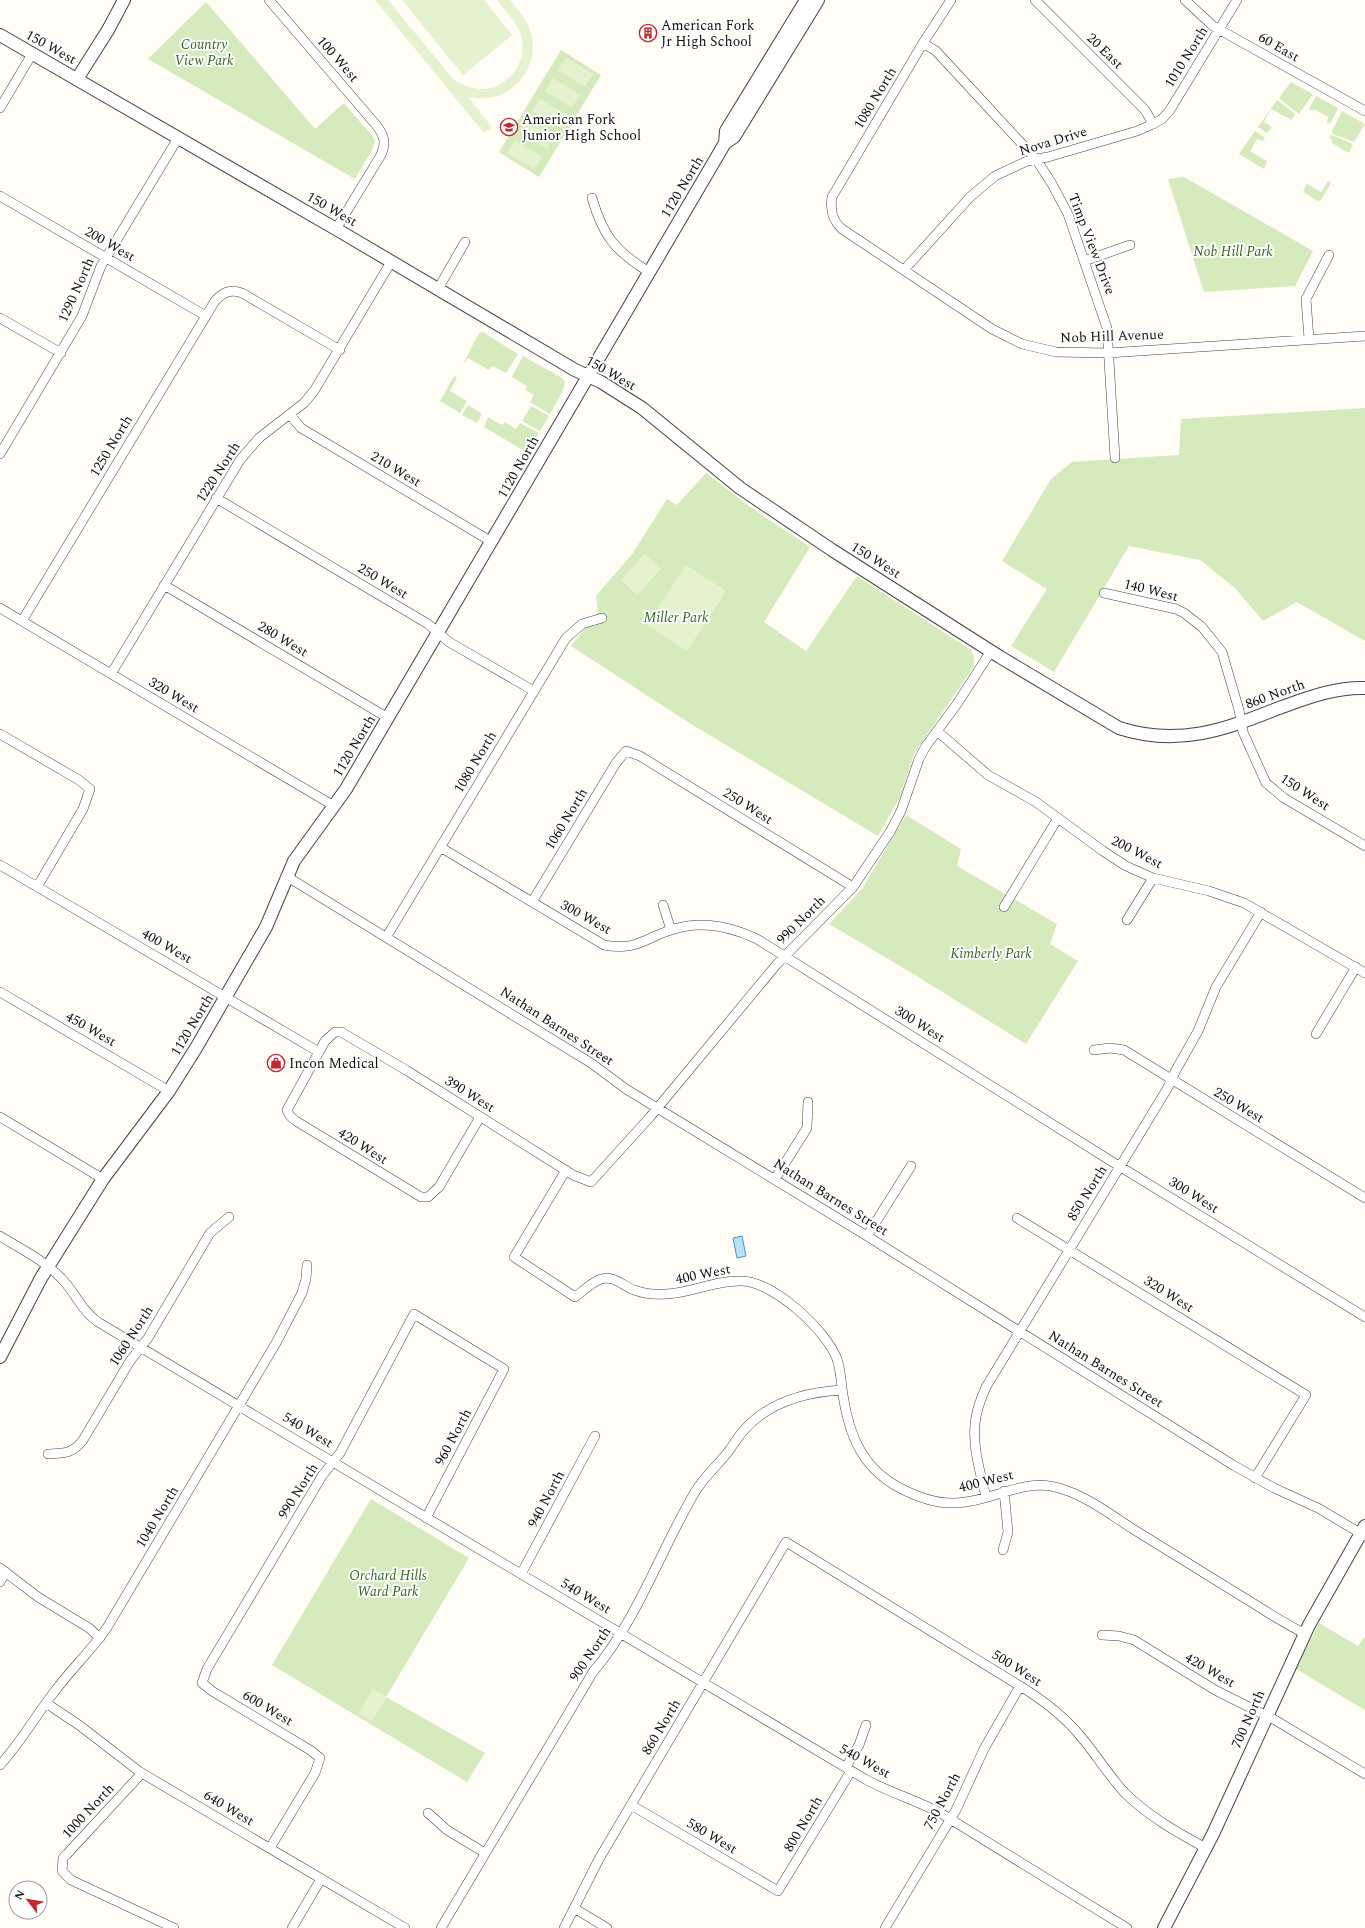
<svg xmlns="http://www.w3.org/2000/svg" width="1365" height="1928" font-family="Spectral,serif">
  <rect width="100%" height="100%" fill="#fffdf5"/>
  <!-- green -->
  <path fill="#d5ebbd" d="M206 2 315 129 344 103 375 139 373 148 355 179 148 59Z
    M561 50 601 75 539 177 499 152Z
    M1291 82 1313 94 1299 114 1279 98Z
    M1316 96 1338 108 1330 124 1327 122 1328 117 1314 109 1312 111 1309 109Z
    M1277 100 1295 114 1292 120 1271 109 1264 122 1272 127 1267 133 1258 127Z
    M1342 111 1365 124 1354 142 1333 134 1332 131Z
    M1255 131 1265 138 1263 141 1257 139 1250 151 1267 161 1264 169 1239 154Z
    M1331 135 1353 144 1349 153 1332 143V140L1329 137Z
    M1184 177 1313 251 1295 286 1204 292 1168 179Z
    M1328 181 1331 183 1321 200 1318 201 1303 192 1307 184 1321 192Z
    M483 332 518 354 506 373 492 366 489 370 468 358 463 364 479 333Z
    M523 356 562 378 565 382 563 390 550 414 530 402 534 395 525 390 527 386 512 377Z
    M454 376 457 378 450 391 467 401 460 413 440 401Z
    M468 405 482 414 477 423 462 415Z
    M531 406 549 416 540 431 522 421Z
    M1365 408V641L1297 602 1263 621 1235 588 1200 560 1129 546 1054 672 1011 646 1047 589 1002 561 1051 479 1072 462 1179 455 1181 419Z
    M488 417 502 425 505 422 516 429 520 423 539 433 528 453 484 427Z
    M706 473 753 509 810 547 764 622 806 651 857 576 971 650 974 658V666L914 754 900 797 878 836 691 724 571 646 598 612 596 596 633 553 667 499 677 505Z
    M906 815 961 849 957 866 1057 924 1050 944 1078 961 1026 1044 907 970 829 924 862 889Z
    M371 1499 469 1558 386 1697 485 1753 467 1782 272 1665Z
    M1319 1623 1358 1646 1365 1636V1710L1296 1669Z"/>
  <!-- pitch -->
  <path fill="#e6f2cf" d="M375 0H388L454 80C463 85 472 89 482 89 507 89 526 64 522 41 520 24 507 13 497 0H510C517 9 525 17 529 28 539 50 529 77 509 90 497 99 482 99 468 97L492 127 484 133Z
    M402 0H484L512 35 463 75Z
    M566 58 593 74 585 87 558 70Z
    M553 78 580 95 572 107 545 91Z
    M540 99 567 115 560 128 532 111Z
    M527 120 554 136 547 149 520 132Z
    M515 140 542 157 534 169 507 153Z
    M645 554 661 569 637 595 621 580Z
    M686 565 726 591 687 651 647 625Z
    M373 1689 387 1697 372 1721 358 1713Z"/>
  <!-- water -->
  <path fill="#b9e0f7" stroke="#3f96cf" d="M742 1236 746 1256 737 1258 733 1238Z"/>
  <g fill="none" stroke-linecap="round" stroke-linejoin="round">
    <defs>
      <path id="minor" d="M269 0 377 126C385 137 386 143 381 155L336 229
        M951 0 923 43 832 197C830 210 832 220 842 229L992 329 1022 344 1056 352 1108 353 1365 336
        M1035 0 1145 110 1153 124
        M1185 0 1213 26 1365 111
        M923 43 936 51 1036 159 1052 184 1068 214 1107 328 1115 458
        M0 108 32 54
        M0 196 206 316
        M592 198C603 236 615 251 649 272
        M1084 261 1130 245
        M904 270 970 197 995 176 1027 161 1048 157 1137 131 1153 124 1162 119 1170 110 1237 0
        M438 289 465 242
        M0 318 61 353
        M1309 339 1306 299 1329 255
        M290 415 301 428 492 542
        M0 454 82 316 101 266 178 138
        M216 498 428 624 449 642 534 691
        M164 585 388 718
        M1104 593 1176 609 1184 613 1202 627 1222 652 1239 710 1243 732 1266 783 1284 798 1365 846
        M0 608 334 806
        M22 621 215 301C223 292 230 289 242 293L340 350
        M111 674 240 460 259 438 304 403 314 391 391 262
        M937 731 988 775 1036 802 1103 851 1126 866 1153 878 1209 891 1244 903 1365 973
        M0 734 79 780 90 789 83 809 37 887
        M440 847 604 945C636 951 643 939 671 930 700 920 730 926 757 939L1111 1161 1365 1317
        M0 865 319 1052
        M286 876 591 1063 626 1089 867 1236 1233 1465 1274 1488 1318 1508 1365 1536
        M532 902 616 763 626 751 640 756 853 887
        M663 905 671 930
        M1004 907 1058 818
        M1127 920 1153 878
        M387 936 566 638 582 624 602 618
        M0 992 169 1091
        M1316 1034 1356 967
        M1094 1050 1110 1048 1124 1050 1365 1198
        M0 1117 103 1179
        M480 1117 439 1187 428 1197H421L296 1121 290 1116 287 1110 325 1041 335 1032H341L406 1070 573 1175 591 1182 650 1117 777 964 853 887 890 832 901 811 919 759 926 746 957 704 991 651
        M566 1170 514 1257 575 1297C583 1291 592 1282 601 1279 614 1275 623 1286 634 1290 645 1294 655 1295 666 1294 691 1293 716 1280 742 1281 774 1282 826 1330 837 1359 841 1371 841 1383 843 1395 849 1435 862 1468 900 1488 919 1498 943 1506 965 1502 999 1498 1027 1477 1062 1489 1088 1497 1111 1515 1133 1529 1168 1551 1203 1572 1238 1594 1260 1607 1281 1622 1304 1633
        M775 1179 807 1128 808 1102
        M1017 1218 1306 1395 1255 1478
        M0 1236C21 1249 44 1260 61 1278 76 1293 80 1309 98 1322L865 1779C890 1793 917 1800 942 1814L1127 1928
        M867 1236 911 1166
        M48 1454C65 1453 72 1454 83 1440L130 1361 148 1338 210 1233 229 1217
        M986 1497C980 1471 971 1443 976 1417 978 1406 982 1396 986 1387L1167 1089 1176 1070 1198 1031 1216 987 1261 912
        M1003 1550 1008 1532 1004 1491
        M0 1568 38 1597 89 1628 100 1638
        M521 1574 595 1436
        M0 1582 6 1572
        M1102 1635 1119 1636 1134 1640 1215 1690 1275 1720 1365 1774
        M46 1703 79 1725 140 1772 405 1928
        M0 1765C21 1742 36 1715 55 1691 72 1668 92 1650 108 1626L276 1343 302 1293 306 1279 307 1265
        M846 1767 859 1745 866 1725
        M142 1773 67 1854 63 1858 62 1871 71 1880 174 1928
        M631 1805 778 1891 851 1771
        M428 1813 447 1830 485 1853
        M270 1848 315 1773 320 1758 310 1750 212 1691 202 1683 207 1669 322 1476 340 1453 414 1314 504 1369 426 1518
        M574 1908 607 1928
        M292 1928 321 1879
        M441 1928 593 1672C638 1619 660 1551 695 1492 704 1477 717 1466 728 1452 733 1445 738 1437 744 1430 769 1402 806 1392 842 1390
        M564 1928 599 1859 786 1542 1020 1686C1043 1700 1065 1717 1082 1738 1097 1756 1109 1776 1125 1793 1148 1816 1178 1833 1206 1848
        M885 1928 956 1810 984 1749 1020 1686"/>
      <path id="tertiary" d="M0 35 336 229 575 370 601 382 642 408 740 488 832 550 1000 657 1119 728C1178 747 1224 730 1279 708 1307 698 1335 687 1365 688
        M77 79 108 30 124 0
        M725 143 726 131 806 0
        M0 1357 41 1278 103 1179 169 1091 196 1048 266 927 294 861 346 789 725 143 734 137 818 0
        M1164 1928 1213 1834 1309 1625 1365 1526"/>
    </defs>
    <!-- minor casing -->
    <use href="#minor" stroke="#444" stroke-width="10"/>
    <!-- tertiary casing -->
    <use href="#tertiary" stroke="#444" stroke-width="14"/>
    <!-- minor -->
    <use href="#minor" stroke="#fff" stroke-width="9"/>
    <!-- tertiary -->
    <use href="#tertiary" stroke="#fff" stroke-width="12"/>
  </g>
  <!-- icons -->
  <defs>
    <symbol id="building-ring" viewBox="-11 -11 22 22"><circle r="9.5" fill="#fff" stroke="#c4262e" stroke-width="1.5"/><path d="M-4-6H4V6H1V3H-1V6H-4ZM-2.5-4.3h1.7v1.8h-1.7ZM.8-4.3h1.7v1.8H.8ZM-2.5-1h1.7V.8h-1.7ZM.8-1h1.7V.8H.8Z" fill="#c4262e"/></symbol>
    <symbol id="school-ring" viewBox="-11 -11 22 22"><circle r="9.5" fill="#fff" stroke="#c4262e" stroke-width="1.5"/><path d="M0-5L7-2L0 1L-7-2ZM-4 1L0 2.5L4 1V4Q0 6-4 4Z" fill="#c4262e"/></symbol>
    <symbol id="shop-ring" viewBox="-11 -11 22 22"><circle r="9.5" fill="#fff" stroke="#c4262e" stroke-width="1.5"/><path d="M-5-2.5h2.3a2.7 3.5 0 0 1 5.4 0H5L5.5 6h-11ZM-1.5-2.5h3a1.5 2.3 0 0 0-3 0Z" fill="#c4262e"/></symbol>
  </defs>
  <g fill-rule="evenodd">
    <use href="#building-ring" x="638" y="23" width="20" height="20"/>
    <use href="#school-ring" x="499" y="117" width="20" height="20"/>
    <use href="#shop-ring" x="266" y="1053" width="20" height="20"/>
  </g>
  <g text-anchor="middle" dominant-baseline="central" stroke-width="4" stroke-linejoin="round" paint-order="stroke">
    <!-- poi labels -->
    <g font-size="14" fill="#111" stroke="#fff" text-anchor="start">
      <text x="661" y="25">American Fork<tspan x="661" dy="16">Jr High School</tspan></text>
      <text x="522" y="119">American Fork<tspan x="522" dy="16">Junior High School</tspan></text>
      <text x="289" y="1063">Incon Medical</text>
    </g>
    <!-- park labels -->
    <g font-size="14" font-style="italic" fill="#2f6b1f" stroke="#fff">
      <text x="204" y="44">Country<tspan x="204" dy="16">View Park</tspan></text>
      <text x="1233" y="251">Nob Hill Park</text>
      <text x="676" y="617">Miller Park</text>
      <text x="991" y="953">Kimberly Park</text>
      <text x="388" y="1575">Orchard Hills<tspan x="388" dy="16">Ward Park</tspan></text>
    </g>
    <!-- street labels -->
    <g font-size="14" fill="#111" stroke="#fff">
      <text transform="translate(51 47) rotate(29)">150 West</text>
      <text transform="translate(1279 47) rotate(30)">60 East</text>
      <text transform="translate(1105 51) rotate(44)">20 East</text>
      <text transform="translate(1186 57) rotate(-58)">1010 North</text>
      <text transform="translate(338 59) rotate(49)">100 West</text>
      <text transform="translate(875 98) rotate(-59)">1080 North</text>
      <text transform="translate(1053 141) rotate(-17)">Nova Drive</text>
      <text transform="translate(682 187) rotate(-59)">1120 North</text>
      <text transform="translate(332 209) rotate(30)">150 West</text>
      <text transform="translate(110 244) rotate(30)">200 West</text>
      <text transform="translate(1092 244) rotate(69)">Timp View Drive</text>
      <text transform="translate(76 290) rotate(-66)">1290 North</text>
      <text transform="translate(1112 336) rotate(-2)">Nob Hill Avenue</text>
      <text transform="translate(611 373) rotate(30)">150 West</text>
      <text transform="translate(111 446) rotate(-59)">1250 North</text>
      <text transform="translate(518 467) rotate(-60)">1120 North</text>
      <text transform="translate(396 469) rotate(31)">210 West</text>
      <text transform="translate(218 472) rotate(-57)">1220 North</text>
      <text transform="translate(876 560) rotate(32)">150 West</text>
      <text transform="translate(383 581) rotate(31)">250 West</text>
      <text transform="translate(1151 590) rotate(14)">140 West</text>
      <text transform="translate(283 639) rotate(31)">280 West</text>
      <text transform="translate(1275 694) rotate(-20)">860 North</text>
      <text transform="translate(174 695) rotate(31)">320 West</text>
      <text transform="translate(354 746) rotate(-59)">1120 North</text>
      <text transform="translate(475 762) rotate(-59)">1080 North</text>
      <text transform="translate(1305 792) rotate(33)">150 West</text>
      <text transform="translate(748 806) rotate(32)">250 West</text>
      <text transform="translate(566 819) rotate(-59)">1060 North</text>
      <text transform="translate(1137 852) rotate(27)">200 West</text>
      <text transform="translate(586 917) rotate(29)">300 West</text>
      <text transform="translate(801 920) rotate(-45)">990 North</text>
      <text transform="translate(167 946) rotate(30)">400 West</text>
      <text transform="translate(920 1024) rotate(32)">300 West</text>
      <text transform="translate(192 1025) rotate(-59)">1120 North</text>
      <text transform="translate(557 1026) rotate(33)">Nathan Barnes Street</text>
      <text transform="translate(91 1029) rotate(30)">450 West</text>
      <text transform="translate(470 1094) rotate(32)">390 West</text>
      <text transform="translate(1239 1105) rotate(31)">250 West</text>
      <text transform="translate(363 1146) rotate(32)">420 West</text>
      <text transform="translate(1087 1193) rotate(-58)">850 North</text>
      <text transform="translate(1194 1195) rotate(32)">300 West</text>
      <text transform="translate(831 1197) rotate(32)">Nathan Barnes Street</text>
      <text transform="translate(703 1274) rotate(-11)">400 West</text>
      <text transform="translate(1169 1294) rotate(32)">320 West</text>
      <text transform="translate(131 1336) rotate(-57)">1060 North</text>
      <text transform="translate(1106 1369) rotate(32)">Nathan Barnes Street</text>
      <text transform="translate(308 1430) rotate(31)">540 West</text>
      <text transform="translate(453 1437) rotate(-62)">960 North</text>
      <text transform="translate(986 1481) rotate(-14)">400 West</text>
      <text transform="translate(298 1491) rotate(-58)">990 North</text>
      <text transform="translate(546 1499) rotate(-62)">940 North</text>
      <text transform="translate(157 1517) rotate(-59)">1040 North</text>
      <text transform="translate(586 1596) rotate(31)">540 West</text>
      <text transform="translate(590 1654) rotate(-56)">900 North</text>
      <text transform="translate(1017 1668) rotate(32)">500 West</text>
      <text transform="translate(1210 1670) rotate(30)">420 West</text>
      <text transform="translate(268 1708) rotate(31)">600 West</text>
      <text transform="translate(1248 1719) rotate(-66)">700 North</text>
      <text transform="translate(661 1727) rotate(-59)">860 North</text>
      <text transform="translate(865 1761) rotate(29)">540 West</text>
      <text transform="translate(942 1801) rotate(-62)">750 North</text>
      <text transform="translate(229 1808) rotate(31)">640 West</text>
      <text transform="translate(88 1811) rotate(-47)">1000 North</text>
      <text transform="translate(803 1824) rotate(-59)">800 North</text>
      <text transform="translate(712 1836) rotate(31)">580 West</text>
    </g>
  </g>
  <!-- north arrow -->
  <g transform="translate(28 1900) rotate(301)"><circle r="19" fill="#ffffff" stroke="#a0a0a0"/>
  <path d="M0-3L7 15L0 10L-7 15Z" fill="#c4262e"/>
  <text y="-6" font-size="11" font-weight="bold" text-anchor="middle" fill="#111111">N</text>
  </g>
</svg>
